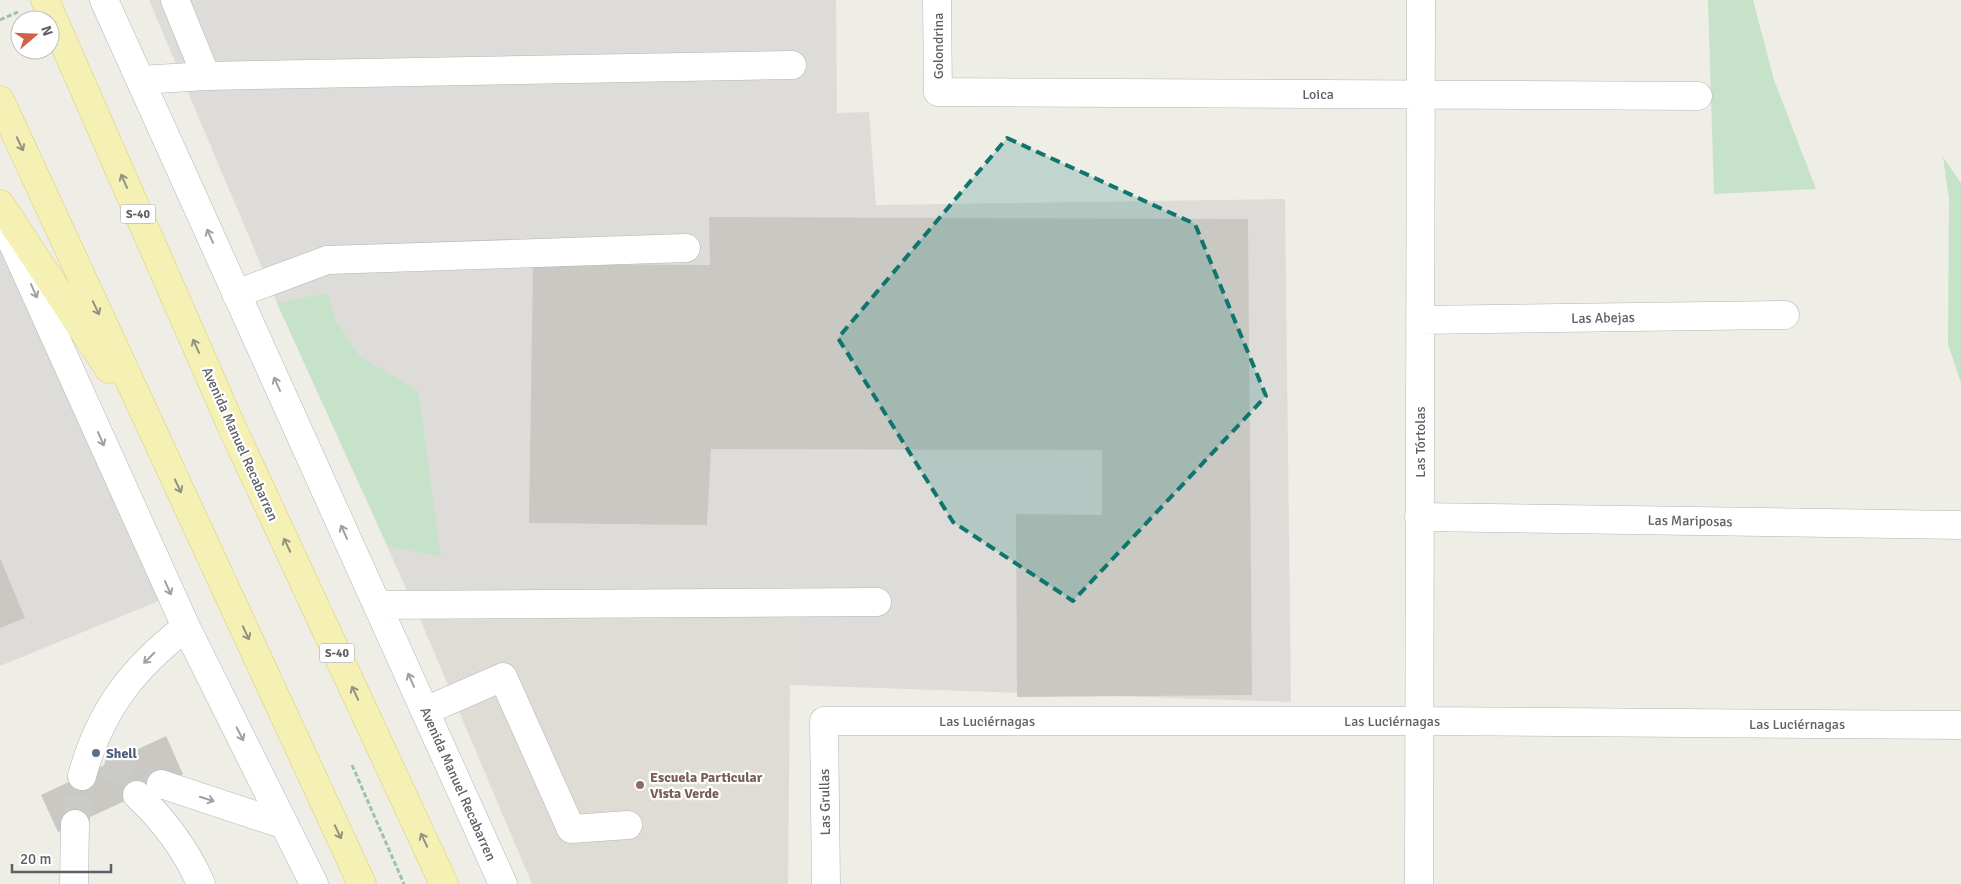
<svg xmlns="http://www.w3.org/2000/svg" width="1961" height="884" font-family="Signika,sans-serif">
  <rect width="100%" height="100%" fill="#eeede6"/>
  <!-- industrial -->
  <path fill="#dddcd8" d="M149 0H836L837 113 869 112 876 205 1285 199 1291 702 790 685 792 620 420 619 277 303Z
    M0 247 161 600 0 666Z"/>
  <!-- education -->
  <path fill="#dedcd5" d="M420 619 793 620 790 685 788 884H532Z"/>
  <!-- green -->
  <path fill="#c6e2c9" d="M1708 0H1753L1774 80 1816 189 1714 194Z
    M1943 157 1961 183V383L1948 344 1949 199Z
    M328 293 335 319 360 357 418 390 441 557 388 546 277 303Z"/>
  <!-- building -->
  <path fill="#cac8c3" d="M709 217 1248 219 1252 695 1017 697 1016 514 1102 515V450L711 449 707 525 529 523 533 264 710 265Z
    M0 558 25 618 0 628Z
    M166 736 183 774 58 832 41 795Z"/>
  <g fill="none" stroke-linecap="round" stroke-linejoin="round">
    <!-- minor-tunnel -->
    <path stroke="#cacac6" stroke-width="28" stroke-dasharray="28 14" stroke-linecap="butt" d="M104 765 161 784
      M75 824 82 776"/>
    <defs>
      <path id="minor" d="M104 0 503 884
        M175 0 206 76
        M937 0 938 92 1698 96
        M140 80 206 76 792 65
        M5 226 186 627 314 884
        M236 294 327 260 686 248
        M1420 320 1785 315
        M1419 517 1961 525
        M377 605 877 602
        M425 711 503 677 571 829 628 825
        M82 776C100 710 133 668 186 627
        M161 784 285 825
        M137 795C163 819 187 851 201 884
        M74 884 75 824
        M826 884 824 721H1419L1961 725
        M1419 884 1421 0"/>
      <path id="major" d="M45 0 230 423 444 884
        M0 100 362 884
        M0 204 109 369"/>
    </defs>
    <!-- minor casing -->
    <use href="#minor" stroke="#b3b5b9" stroke-width="29"/>
    <!-- major casing -->
    <use href="#major" stroke="#e0cc6e" stroke-width="29"/>
    <!-- path -->
    <path stroke="#9fc1ac" stroke-width="3" stroke-dasharray="5 2.5" stroke-linecap="butt" d="M0 20 18 12
      M352 765 404 884"/>
    <!-- minor -->
    <use href="#minor" stroke="#fff" stroke-width="28"/>
    <!-- major -->
    <use href="#major" stroke="#f5f1b5" stroke-width="28"/>
  </g>
  <!-- one-way arrows -->
  <defs><path id="oneway-shaft" d="M-6 0H5M1.5-3L5.5 0L1.5 3" fill="none" stroke-width="1.6" stroke-linecap="round" stroke-linejoin="round" transform="scale(1.25)"/></defs>
  <g stroke="#939381">
    <use href="#oneway-shaft" transform="translate(20 144) rotate(65)"/>
    <use href="#oneway-shaft" transform="translate(124 181) rotate(-114)"/>
    <use href="#oneway-shaft" transform="translate(96 308) rotate(65)"/>
    <use href="#oneway-shaft" transform="translate(196 346) rotate(-114)"/>
    <use href="#oneway-shaft" transform="translate(178 486) rotate(65)"/>
    <use href="#oneway-shaft" transform="translate(287 545) rotate(-115)"/>
    <use href="#oneway-shaft" transform="translate(246 633) rotate(65)"/>
    <use href="#oneway-shaft" transform="translate(355 693) rotate(-115)"/>
    <use href="#oneway-shaft" transform="translate(338 832) rotate(65)"/>
    <use href="#oneway-shaft" transform="translate(424 840) rotate(-115)"/>
  </g>
  <g stroke="#9ea0a3">
    <use href="#oneway-shaft" transform="translate(210 236) rotate(-114)"/>
    <use href="#oneway-shaft" transform="translate(34 291) rotate(66)"/>
    <use href="#oneway-shaft" transform="translate(277 384) rotate(-114)"/>
    <use href="#oneway-shaft" transform="translate(101 439) rotate(66)"/>
    <use href="#oneway-shaft" transform="translate(344 532) rotate(-114)"/>
    <use href="#oneway-shaft" transform="translate(168 588) rotate(66)"/>
    <use href="#oneway-shaft" transform="translate(149 658) rotate(135)"/>
    <use href="#oneway-shaft" transform="translate(411 680) rotate(-114)"/>
    <use href="#oneway-shaft" transform="translate(240 734) rotate(63)"/>
    <use href="#oneway-shaft" transform="translate(207 799) rotate(18)"/>
  </g>
  <!-- marked area -->
  <path fill="#0f766e" fill-opacity="0.2" stroke="#0f766e" stroke-width="4" stroke-dasharray="10 6" stroke-linejoin="round" d="M1007 138 1195 224 1266 396 1073 601 953 522 838 338Z"/>
  <!-- markers -->
  <circle fill="#5c6f8a" stroke="#fff" stroke-width="2" cx="96" cy="753" r="5"/>
  <circle fill="#8d6e63" stroke="#fff" stroke-width="2" cx="640" cy="785" r="5"/>
  <g text-anchor="middle" dominant-baseline="central" stroke-width="4.5" stroke-linejoin="round" paint-order="stroke">
    <!-- shield labels -->
    <g fill="#fff" stroke="#8e9093" stroke-width="1">
      <rect x="120.5" y="204.5" width="35" height="19" rx="4"/>
      <rect x="319.5" y="643.5" width="35" height="19" rx="4"/>
    </g>
    <g font-size="12" font-weight="bold" fill="#5e6065">
      <text x="138" y="214">S-40</text>
      <text x="337" y="653">S-40</text>
    </g>
    <!-- street labels -->
    <g font-size="14" fill="#5e6065" stroke="#fff">
      <text transform="translate(938 46) rotate(-90)">Golondrina</text>
      <text x="1318" y="94">Loica</text>
      <text transform="translate(1603 318) rotate(-1)">Las Abejas</text>
      <text transform="translate(1420 442) rotate(-90)">Las Tórtolas</text>
      <text transform="translate(240 444) rotate(66)">Avenida Manuel Recabarren</text>
      <text transform="translate(1690 521) rotate(1)">Las Mariposas</text>
      <text x="987" y="721">Las Luciérnagas</text>
      <text x="1392" y="721">Las Luciérnagas</text>
      <text x="1797" y="724">Las Luciérnagas</text>
      <text transform="translate(458 784) rotate(66)">Avenida Manuel Recabarren</text>
      <text transform="translate(825 802) rotate(-91)">Las Grullas</text>
    </g>
    <!-- service labels -->
    <g font-size="14" font-weight="bold" fill="#4e5e75" stroke="#fff" text-anchor="start">
      <text x="106" y="753">Shell</text>
    </g>
    <!-- education labels -->
    <g font-size="14" font-weight="bold" fill="#785e54" stroke="#fff" text-anchor="start">
      <text x="650" y="777">Escuela Particular<tspan x="650" dy="16">Vista Verde</tspan></text>
    </g>
  </g>
  <!-- north arrow -->
  <g transform="translate(35 35) rotate(71)"><circle r="24" fill="#ffffff" stroke="#bfbfc1"/>
  <path d="M0-4L9 19L0 12L-9 19Z" fill="#d46047"/>
  <text y="-8" font-size="14" font-weight="bold" text-anchor="middle" fill="#5e6065">N</text>
  </g>
  <!-- scale -->
  <path d="M12 864v8h99v-8" fill="none" stroke="#5e6065" stroke-width="2.5"/>
  <text x="20" y="864" font-size="15" fill="#5e6065" stroke="#ffffff" stroke-width="4" paint-order="stroke">20 m</text>
</svg>
